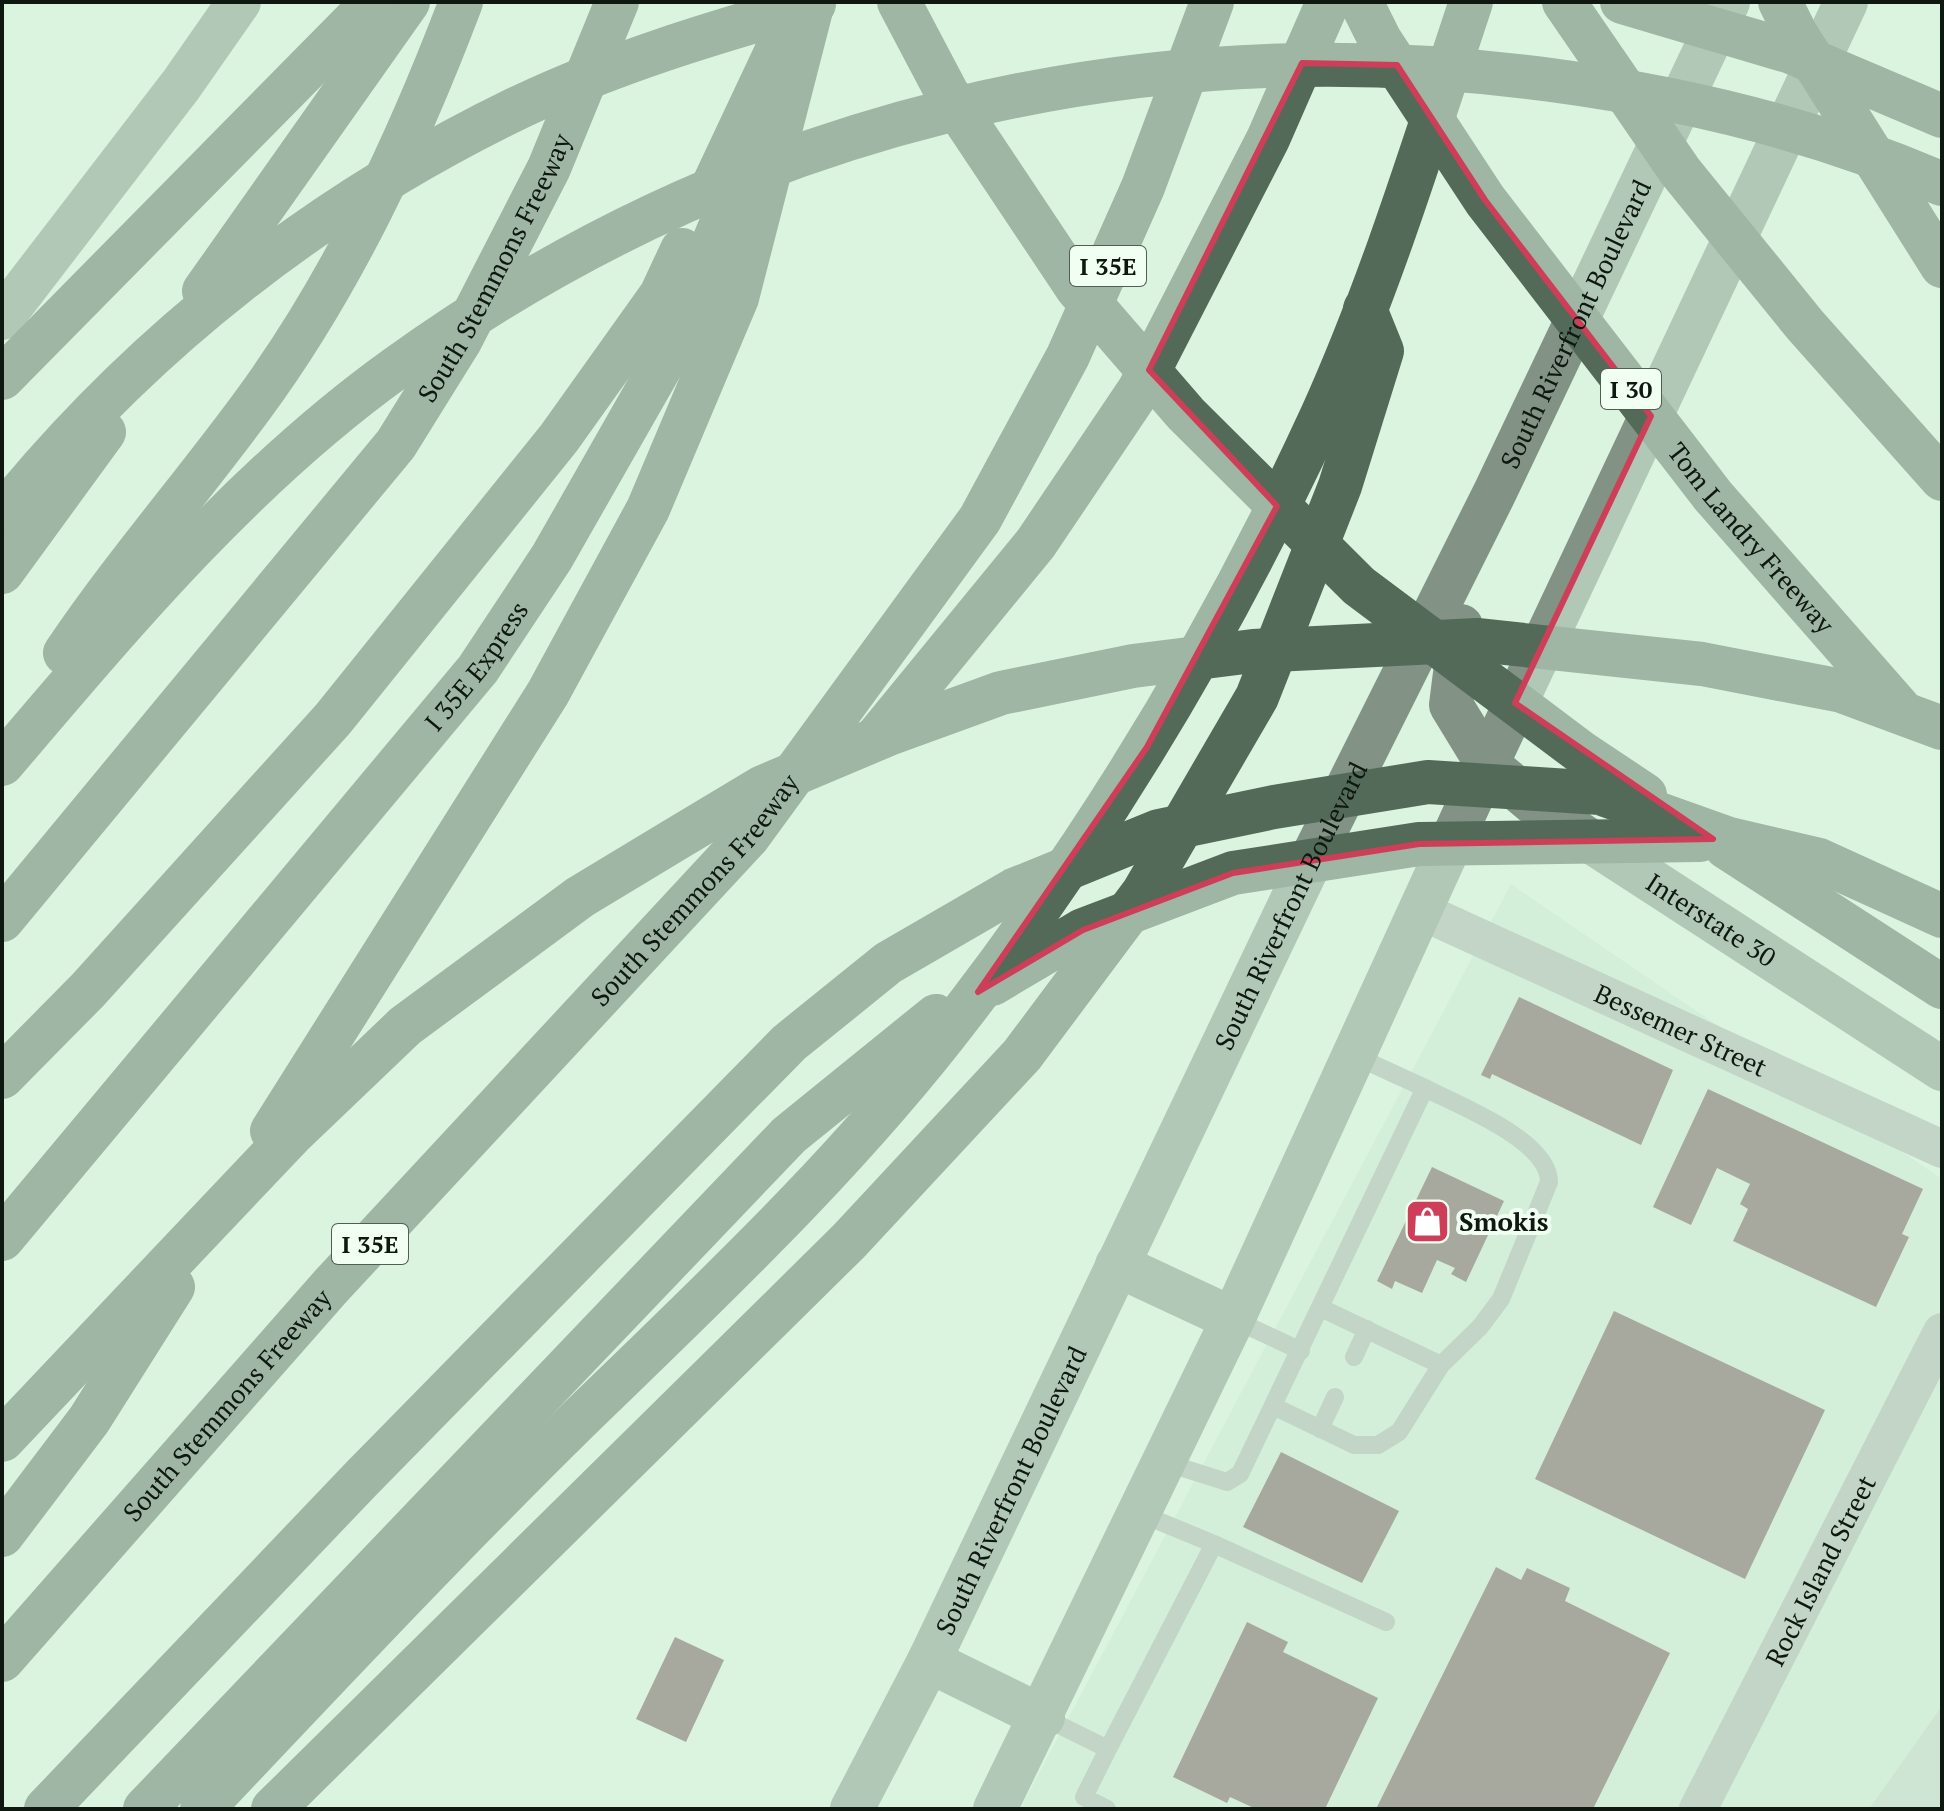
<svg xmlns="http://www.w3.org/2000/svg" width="1944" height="1811" font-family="'PT Serif',serif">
  <rect width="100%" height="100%" fill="#dbf4e0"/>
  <!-- built -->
  <path fill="#cae9d0" d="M1511 884 1942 1179V1809H1020Z"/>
  <!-- green -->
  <path fill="#bcd2c0" d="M1942 1706V1809H1869Z"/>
  <!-- building -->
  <path fill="#694d4f" d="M1519 997 1673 1070 1641 1145 1492 1074 1490 1079 1481 1075Z
    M1708 1089 1923 1189 1902 1234 1909 1237 1876 1307 1733 1241 1748 1209 1740 1204 1750 1184 1717 1168 1691 1225 1653 1207Z
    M1432 1167 1504 1201 1466 1282 1451 1274 1455 1268 1437 1260 1422 1293 1395 1281 1392 1289 1377 1281Z
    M1614 1311 1825 1410 1745 1579 1535 1479Z
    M1281 1452 1399 1511 1362 1583 1243 1527Z
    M1496 1567 1521 1580 1527 1568 1570 1588 1565 1601 1670 1653 1593 1809H1376Z
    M1247 1622 1288 1642 1283 1652 1378 1698 1325 1809H1256L1230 1797 1227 1803 1173 1777Z
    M675 1637 724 1660 686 1742 636 1719Z"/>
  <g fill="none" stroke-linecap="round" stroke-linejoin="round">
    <!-- lane -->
    <path stroke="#a5b0a7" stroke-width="18" d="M1321 1308 1441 1365
      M1233 1319 1301 1351
      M1354 1357 1367 1329
      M1275 1407 1354 1445H1378L1399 1432 1441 1365 1480 1327 1501 1299 1549 1182C1549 1140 1459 1106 1425 1088
      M1320 1429 1335 1397
      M1164 1462 1227 1482 1240 1474 1425 1088 1353 1055
      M1214 1544 1386 1622
      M1043 1717 1108 1749 1214 1544 1139 1513
      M1107 1809 1084 1797 1108 1749"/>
    <!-- street -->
    <g stroke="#a5b0a7" stroke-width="38">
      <path id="s1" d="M1419 910 1942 1149"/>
      <path id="s2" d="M1698 1809 1942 1332"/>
    </g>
    <!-- secondary -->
    <g stroke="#829285" stroke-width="44">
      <path d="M2 318 181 85 239 2"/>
      <path id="s3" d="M1461 626 1451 705 1487 764 1541 809 1942 1069"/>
      <path d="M1117 1265 1233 1319"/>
      <path d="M929 1661 1043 1717"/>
      <path id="s4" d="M852 1809 929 1661 1311 860 1495 492 1728 2"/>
      <path d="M995 1809 1233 1319 1487 764 1846 2"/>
    </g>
    <!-- highway -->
    <g stroke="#546a59" stroke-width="44">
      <path d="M899 2 947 93 1077 288 1186 414 1359 586 1582 753 1645 795"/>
      <path id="s5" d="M1361 2 1380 40 1485 200 1713 496 1899 708"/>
      <path d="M1564 2 1680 171 1805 325 1942 479"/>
      <path d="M1622 2 1791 52 1942 116"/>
      <path d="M1780 2 1796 34 1942 266"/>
      <path d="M712 188 785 33"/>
      <path d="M204 291 408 2"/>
      <path d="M2 378 373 2"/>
      <path d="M2 515C143 341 320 203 522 106 615 62 715 32 814 4"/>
      <path d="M2 572 104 432"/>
      <path d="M65 653C123 567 191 489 252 406 342 284 408 142 461 2"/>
      <path d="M878 736 1036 543 1139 390 1268 139 1328 2"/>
      <path d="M2 764C123 622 243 478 396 368 734 124 1139 24 1551 80 1686 98 1817 129 1942 184"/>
      <path d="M1726 847 1942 987"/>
      <path id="s6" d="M2 920 396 444 460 341 549 168 617 2"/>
      <path d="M992 984 1083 930 1233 873 1419 844 1700 840"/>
      <path d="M2 1077 88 990 333 719 559 438 661 295 682 250"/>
      <path d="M272 1131 548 693 648 509 737 298 813 2"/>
      <path id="s7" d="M2 1239 478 669 552 557 666 357 747 162"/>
      <path d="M2 1440 292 1134 405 1026 580 897 676 839 763 787 891 733 1001 693 1133 666 1253 651 1477 640 1702 664 1842 691 1942 728"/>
      <path d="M2 1535 89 1420 173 1287"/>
      <path id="s8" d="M2 1660 331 1286 748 837 980 519 1068 356 1143 187 1212 2"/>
      <path d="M46 1809 361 1479 789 1043 888 963 1014 890 1159 831 1274 807 1428 782 1600 793 1729 839 1819 860 1942 916"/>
      <path d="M145 1809 789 1135 936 1016"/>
      <path d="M202 1809C326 1678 449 1547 577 1421 712 1290 849 1162 963 1012 1105 827 1225 626 1322 415 1382 282 1425 140 1471 2"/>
      <path d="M273 1809 849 1241 1022 1055 1143 893 1257 697 1340 486 1382 351 1365 309"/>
    </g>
  </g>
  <!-- marked area -->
  <path d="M0 0H1944V1811H0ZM1302 63 1397 65 1485 200 1651 416 1515 703 1713 839 1419 844 1233 873 1083 930 978 992 1147 747 1277 506 1149 370Z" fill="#dbf4e0" fill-opacity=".55" fill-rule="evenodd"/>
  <path fill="none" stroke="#ce3e58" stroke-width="6" stroke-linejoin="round" d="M1302 63 1397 65 1485 200 1651 416 1515 703 1713 839 1419 844 1233 873 1083 930 978 992 1147 747 1277 506 1149 370Z"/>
  <!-- icons -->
  <defs>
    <symbol id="shop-square" viewBox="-11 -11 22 22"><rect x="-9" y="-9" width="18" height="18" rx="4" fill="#ce3e58" stroke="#f0fff2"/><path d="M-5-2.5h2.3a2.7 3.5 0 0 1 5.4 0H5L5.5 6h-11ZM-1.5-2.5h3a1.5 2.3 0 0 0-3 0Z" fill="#fff"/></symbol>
  </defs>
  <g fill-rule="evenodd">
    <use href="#shop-square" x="1402" y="1196" width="51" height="51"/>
  </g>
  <g text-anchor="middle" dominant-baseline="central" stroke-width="8" stroke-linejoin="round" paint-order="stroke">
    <!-- shield labels -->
    <g fill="#f0fff2" stroke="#525d54" stroke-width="2">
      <rect x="1070" y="246" width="76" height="40" rx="6"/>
      <rect x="1601" y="369" width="60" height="40" rx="6"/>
      <rect x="332" y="1224" width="76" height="40" rx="6"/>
    </g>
    <g font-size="24" font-weight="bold" fill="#0e1710">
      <text x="1108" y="266">I 35E</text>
      <text x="1631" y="389">I 30</text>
      <text x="370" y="1244">I 35E</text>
    </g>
    <!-- street labels -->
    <g font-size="26" fill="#0e1710" stroke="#f0fff2">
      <text stroke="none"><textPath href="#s6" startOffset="820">South Stemmons Freeway</textPath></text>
      <text stroke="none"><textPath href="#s4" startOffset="1652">South Riverfront Boulevard</textPath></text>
      <text stroke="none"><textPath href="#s5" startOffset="664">Tom Landry Freeway</textPath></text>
      <text stroke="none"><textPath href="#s7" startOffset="744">I 35E Express</textPath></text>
      <text stroke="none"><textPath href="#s8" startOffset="1036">South Stemmons Freeway</textPath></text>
      <text stroke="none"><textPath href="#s4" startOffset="1004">South Riverfront Boulevard</textPath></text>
      <text stroke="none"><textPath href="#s3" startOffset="422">Interstate 30</textPath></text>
      <text stroke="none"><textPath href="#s1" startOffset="288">Bessemer Street</textPath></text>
      <text stroke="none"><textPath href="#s8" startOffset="340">South Stemmons Freeway</textPath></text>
      <text stroke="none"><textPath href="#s4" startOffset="356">South Riverfront Boulevard</textPath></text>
      <text stroke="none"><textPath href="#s2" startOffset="268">Rock Island Street</textPath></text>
    </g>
    <!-- poi labels -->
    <g font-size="26" font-weight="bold" fill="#0e1710" stroke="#f0fff2" text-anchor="start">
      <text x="1459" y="1221">Smokis</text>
    </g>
  </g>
  <!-- border -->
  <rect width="1944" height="1811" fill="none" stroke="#0e1710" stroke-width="8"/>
</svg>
